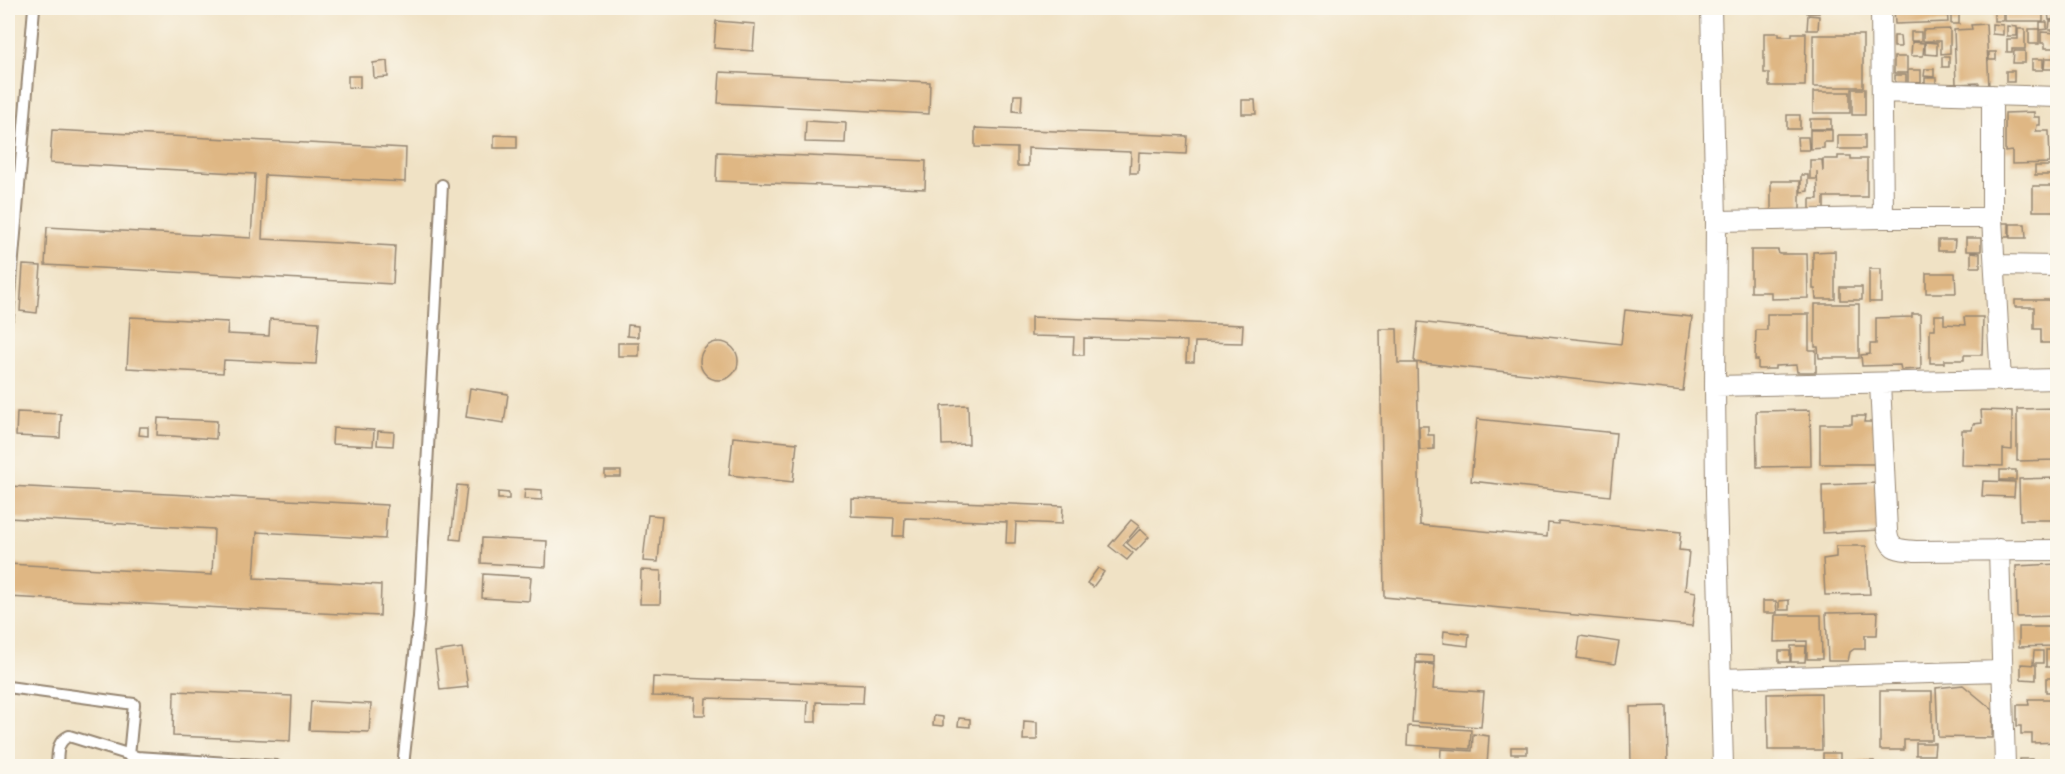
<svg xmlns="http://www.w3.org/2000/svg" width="2065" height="774" font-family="'Indie Flower',sans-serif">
  <rect width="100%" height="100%" fill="#fbf7ec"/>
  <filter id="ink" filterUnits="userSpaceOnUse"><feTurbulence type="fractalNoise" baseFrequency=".0167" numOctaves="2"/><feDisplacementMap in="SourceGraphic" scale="12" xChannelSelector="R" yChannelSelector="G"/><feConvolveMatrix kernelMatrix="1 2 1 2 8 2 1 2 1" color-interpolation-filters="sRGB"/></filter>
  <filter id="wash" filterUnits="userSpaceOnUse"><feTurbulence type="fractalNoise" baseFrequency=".008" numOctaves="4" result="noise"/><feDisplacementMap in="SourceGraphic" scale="24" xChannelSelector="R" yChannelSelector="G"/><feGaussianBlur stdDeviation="1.35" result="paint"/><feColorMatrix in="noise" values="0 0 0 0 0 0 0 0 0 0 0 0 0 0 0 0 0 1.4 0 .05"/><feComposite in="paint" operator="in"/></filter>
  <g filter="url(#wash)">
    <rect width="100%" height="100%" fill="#f0e2c5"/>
    <g id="blocks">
      <!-- building -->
      <path fill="#dfb784" d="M1807 8H1819V13H1807Z
        M1894 8H1947L1948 22 1895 24Z
        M2005 8H2043V21H2005Z
        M1994 10H2003V21H1994Z
        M2048 11H2058V19L2049 20Z
        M1951 12H1959V24H1951Z
        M1808 15 1819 16 1818 30H1807Z
        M716 21 755 24 753 51 714 48Z
        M2050 21H2058V30H2049Z
        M2040 22H2047V29L2040 30Z
        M1986 24 1989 87 1979 88V83L1956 84 1954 30 1972 29 1971 25Z
        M1992 24 2003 25V35L1992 34Z
        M2007 26 2017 27V36H2007Z
        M1950 29V53L1941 54V41H1923V30Z
        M2018 29H2025V49H2012V52H2007V39H2018Z
        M2029 29H2039V44H2029Z
        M1911 32H1921V41H1911Z
        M2041 32 2058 33V48H2045V43H2041Z
        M1764 33H1779V36H1792V33H1806L1805 86H1769V73H1764Z
        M1813 35H1863V87H1813Z
        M1894 36H1900L1901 47H1894Z
        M1912 42 1924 43 1923 56H1911Z
        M1925 42 1937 43V55L1925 54Z
        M2014 51H2025V63H2013Z
        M1989 52H1996V60H1989Z
        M1894 57H1907V73H1894Z
        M1942 57H1949V67H1942Z
        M2045 58H2058V69H2044Z
        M2032 59H2043V70H2032Z
        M387 61 388 77 374 78 373 63Z
        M1925 69H1934V77L1924 76Z
        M1908 70H1921V86L1908 87Z
        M2006 71H2014V82H2006Z
        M720 72 930 82 929 114 718 103Z
        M1895 75H1906V86H1895Z
        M348 76H360V88L348 87Z
        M1925 78H1936V85H1925Z
        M1852 89H1865V115H1852Z
        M1813 92H1850V113H1813Z
        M1014 95H1022L1021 112 1013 111Z
        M1242 100H1255L1256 114H1242Z
        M2034 112V117H2040V125H2037L2036 131H2049L2050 163 2012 164V151L2005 152V113Z
        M1787 115H1800V129H1787Z
        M1810 119H1831V129H1810Z
        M806 121 846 123 845 143 805 142Z
        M975 128 1187 136 1186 154 1139 152 1138 173H1130L1131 152 1028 148V166H1017V148L975 147Z
        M52 130 406 148 405 182 265 175 262 239 395 246 393 284 45 265 47 227 251 238 255 174 50 163Z
        M1810 130H1832V142H1824V148L1810 149Z
        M494 135 517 136V148H494Z
        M1838 135H1865V149H1838Z
        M1797 137H1808L1809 150H1798Z
        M717 152 926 161 925 189 716 181Z
        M1838 156H1851V159H1867V197H1824V215H1810V199H1818L1817 171V179H1810V160H1822L1823 172V159H1838Z
        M2035 166H2058V175H2035Z
        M1801 175H1808V191L1801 192Z
        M2055 177H2058V211H2033V186H2055Z
        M1771 181H1800V210H1771Z
        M2001 223H2009V237H2001Z
        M2010 224H2025L2026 238H2010Z
        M1966 238H1981V251H1966Z
        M1938 240H1955L1954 251H1938Z
        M1751 250H1778L1779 254H1807L1808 298 1771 299V292H1751Z
        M1835 251V299H1816L1815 289H1813V252Z
        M1971 252 1980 253V267H1971Z
        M23 265 41 266 37 313 20 311Z
        M1869 269H1881V302H1869Z
        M1926 273H1955L1956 293H1926Z
        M1840 287H1862V300H1840Z
        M2015 300H2058V343H2041V329H2034V307H2015Z
        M1815 304H1859V358H1819L1818 347H1815Z
        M1625 310 1692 317 1683 391 1414 362 1418 322 1621 344Z
        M1767 314H1809V350H1816V372H1797L1796 365 1775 366V369H1758V360H1755L1756 330H1767Z
        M1912 314H1920L1921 369 1901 370 1900 365 1862 366 1861 355 1870 354V344H1876V318L1912 317Z
        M1935 315H1944V324L1965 325 1964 317H1983L1982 355H1964V360H1944V363H1930V329H1935Z
        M130 317 228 322 227 334 269 336 270 319 319 322 316 364 224 360 223 373 127 368Z
        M1031 317 1243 325 1242 343 1195 342 1194 362H1186L1187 341 1084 338V355H1073L1074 337 1031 336Z
        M628 325 638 326V337L627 336Z
        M1380 329H1397L1398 363H1417L1420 525 1547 537 1548 523 1558 524V521L1681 532 1679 550 1689 551 1685 590 1696 592 1692 626 1384 597Z
        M700 361a19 19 0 1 1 38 0a19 19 0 1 1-38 0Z
        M618 343H639V356H618Z
        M470 388 508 394 504 423 466 417Z
        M968 405 969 444 942 445 941 406Z
        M2058 408V460L2017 461V409Z
        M1810 410 1811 466 1757 467 1756 411Z
        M1981 410 2012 411V450L2003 449V466L1961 465 1962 430H1972L1973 424 1982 423Z
        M17 412 61 414 60 438 16 436Z
        M1852 416H1865L1864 422H1875L1876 464H1820V424H1852Z
        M158 418 217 421 216 439 157 435Z
        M1477 419 1616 433 1610 496 1471 481Z
        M1419 426H1428V435H1434V449L1420 450Z
        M140 427H148V436L139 435Z
        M333 428 374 430 373 446 332 444Z
        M378 431 394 432 393 446 377 445Z
        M733 437 797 443 793 482 729 475Z
        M2000 470H2016V480H2000Z
        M605 471H621V477H605Z
        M2058 478V520H2020L2019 479Z
        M1983 481 2015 482 2014 497 1982 496Z
        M1878 483 1880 530 1823 533 1822 485Z
        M457 485 467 486 461 540 451 539Z
        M8 486 387 505 385 539 257 532 254 578 381 585 380 616 8 597V564L212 575 214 529 8 518Z
        M525 489 542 490V500L524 499Z
        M498 492 509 493V499H498Z
        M851 498 1063 506 1062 524 1016 522 1015 543H1006L1007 522 905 518 904 536H893L894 518 851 516Z
        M648 515 662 516 658 562 643 561Z
        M1131 520 1139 526 1123 545 1133 553 1127 560 1109 546Z
        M1140 529 1149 537 1136 551 1127 543Z
        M482 538 547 541 546 567 481 563Z
        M1836 546H1866L1870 594 1825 595 1823 559 1836 557Z
        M2058 564V616L2017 617 2016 566Z
        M1098 568 1104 572 1093 587 1087 583Z
        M641 570 661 571 660 604H640Z
        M483 574 531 577 529 601 482 598Z
        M1789 600V610H1779V601Z
        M1763 601H1776L1777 613H1763Z
        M1878 612 1877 635H1865V649H1854L1850 652 1848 661H1828L1826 613Z
        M1775 615H1821L1822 659H1807V641L1774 642Z
        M2019 627H2054V646L2019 647Z
        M1444 631 1469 634 1468 646 1443 643Z
        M1580 636 1619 642 1615 664 1577 658Z
        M1791 646H1806L1805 662H1791Z
        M462 648 468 687 440 690 435 652Z
        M2046 650H2058V692H2046V678H2055V667H2046Z
        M1779 651H1790V662H1779Z
        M2034 651H2043V663H2033Z
        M1416 655 1434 656V663L1416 662Z
        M1416 663 1435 665 1433 689 1484 692 1481 727 1412 722Z
        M2021 664 2036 665V680L2021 679Z
        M653 677 864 685 863 703 816 702V722H807L808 701 706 698 705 715H694L695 697 652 696Z
        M1963 685 1993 710 1992 738 1938 737 1936 688Z
        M174 691 292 696 290 741 173 736Z
        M1880 691H1932V740H1904V750H1880Z
        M1821 693 1822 750H1768L1767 694Z
        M2028 699H2058V742L2032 743V734H2021V726H2017V705H2029Z
        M311 701 371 704 369 732 309 730Z
        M1667 706 1668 766H1631L1630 707Z
        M934 716 943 717V726L933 725Z
        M959 718 970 719V727L958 726Z
        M1024 721 1037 722V740H1023Z
        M1408 726 1471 730 1470 749 1407 745Z
        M1473 734 1489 736 1487 766H1440L1441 749 1472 751Z
        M1916 743H1935L1934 755H1916Z
        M1511 747H1527V754H1511Z
        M1823 753H1840V760H1823Z
        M2020 759H2032L2033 764H2049V766H2020Z
        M1874 761V766H1826V763Z
        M1764 764H1803V766H1764Z"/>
    </g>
  </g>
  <g filter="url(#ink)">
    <use href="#blocks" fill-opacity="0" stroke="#968672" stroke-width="1.5"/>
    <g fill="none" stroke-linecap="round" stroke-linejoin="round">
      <defs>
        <path id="service" d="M8 317 34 8
          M8 687 134 704 129 756
          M57 766C58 753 56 742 69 736L137 757 276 766
          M403 766 419 617 442 185"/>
        <path id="minor" d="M1711 8 1716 221 1715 386 1716 492 1723 766
          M1881 8 1883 218H1992
          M1882 92 2058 97
          M1992 95V218L2001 381
          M1716 221 1883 218
          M1995 265 2058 266
          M1880 383 1887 531C1889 551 1898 549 1915 551L2058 550
          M1715 386 2058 379
          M1999 549 2005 766
          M1721 679 2001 671"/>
      </defs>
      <!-- service casing -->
      <use href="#service" stroke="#968672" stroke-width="14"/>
      <!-- minor casing -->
      <use href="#minor" stroke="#968672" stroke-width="22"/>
      <!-- service -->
      <use href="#service" stroke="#fff" stroke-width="10"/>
      <!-- minor -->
      <use href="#minor" stroke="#fff" stroke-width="20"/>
    </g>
  </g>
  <!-- margin -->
  <rect width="2065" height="774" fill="none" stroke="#fbf7ec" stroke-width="30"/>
</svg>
